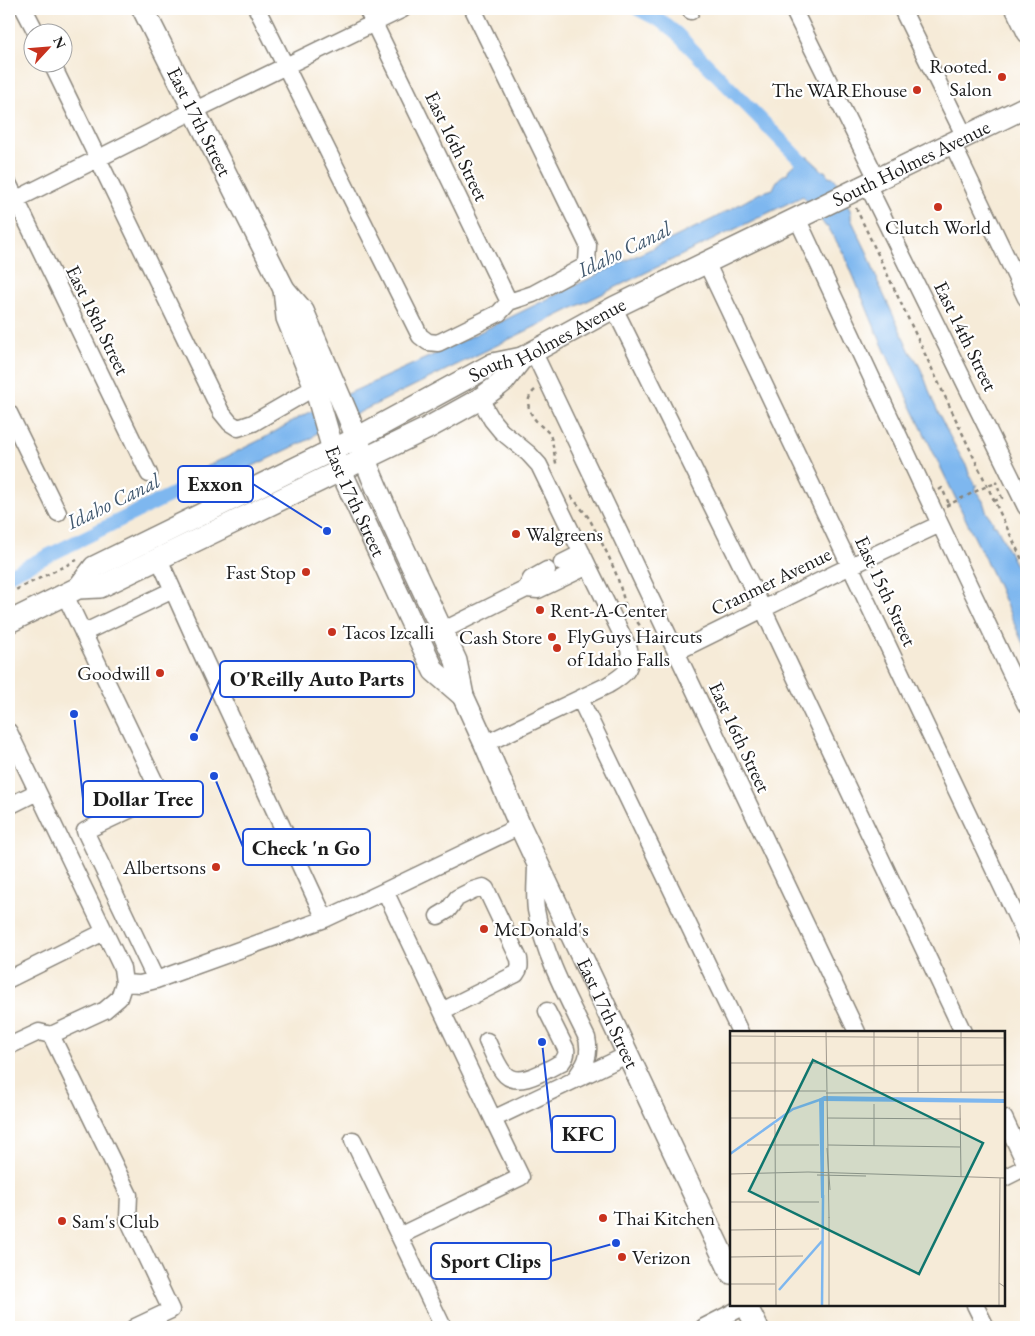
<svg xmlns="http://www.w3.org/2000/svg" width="1035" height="1336" font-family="'EB Garamond',serif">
  <rect width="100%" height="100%" fill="#fff"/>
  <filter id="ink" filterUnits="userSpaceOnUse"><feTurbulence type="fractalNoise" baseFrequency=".02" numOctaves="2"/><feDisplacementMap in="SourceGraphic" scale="10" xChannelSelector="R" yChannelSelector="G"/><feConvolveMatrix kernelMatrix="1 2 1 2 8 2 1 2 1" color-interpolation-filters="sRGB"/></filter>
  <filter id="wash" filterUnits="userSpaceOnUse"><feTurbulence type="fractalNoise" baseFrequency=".0096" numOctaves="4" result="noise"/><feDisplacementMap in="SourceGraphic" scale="20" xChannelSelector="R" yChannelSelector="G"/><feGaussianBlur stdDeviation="1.12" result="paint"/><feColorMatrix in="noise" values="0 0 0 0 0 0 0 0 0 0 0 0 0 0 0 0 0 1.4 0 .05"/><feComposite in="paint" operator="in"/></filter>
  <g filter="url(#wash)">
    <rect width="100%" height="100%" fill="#f6ebd8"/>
    <!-- water -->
    <path fill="#7eb7ef" stroke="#4d6a86" d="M804 156 808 157 823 171H825L828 176 833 177 835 179 851 212V219L868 254 876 277 878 279 877 280 910 352C922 365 926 384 933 401 943 423 954 446 967 467L969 474 975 485H978L976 487V491L983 501 986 511 993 522V525H996L1021 576 1026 593V651L998 586 895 373 877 333 845 256 828 227H826L803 196 315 434 312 438 190 496 182 479 264 438 300 417 354 391 431 356 611 268 713 219 760 193 773 189C776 182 779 176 787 174L789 169Z"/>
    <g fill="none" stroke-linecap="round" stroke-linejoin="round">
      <!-- canal -->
      <path stroke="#7eb7ef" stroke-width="14" d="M638 9 661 21 677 34 813 173
        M9 575 201 480"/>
    </g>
  </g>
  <g filter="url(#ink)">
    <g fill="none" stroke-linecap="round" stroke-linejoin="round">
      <defs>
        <path id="minor" d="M24 9 36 32
          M257 9 420 336 428 342 438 343 499 313 509 302 533 294 583 267 587 262 588 245 473 9
          M367 9 509 302
          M690 9 691 11
          M793 9 877 179
          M902 9 965 137
          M1014 9 1026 34
          M51 62 221 412 230 423 238 428 253 423 315 387
          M952 143 1026 298
          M867 184 1026 507
          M9 185 149 474
          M9 203 183 116 403 9
          M797 218 940 524 1026 705
          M706 262 1026 937
          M614 308 763 609 963 1032
          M534 353 857 1032
          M9 413 58 513
          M159 559 199 648 325 919 385 891 493 1119 627 1055
          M562 563 582 553
          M526 589 531 579 547 570
          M65 595 161 795 85 831 156 980
          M442 631 526 589 538 590 588 566 539 465 529 454 501 431 492 420 480 399
          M83 633 173 590
          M676 652 836 573 940 524
          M580 699 740 1032
          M9 732 122 968 124 983 119 998 105 1010 51 1035 39 1032 9 1046
          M485 744 608 685C623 676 634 669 629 649L588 566
          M9 806 37 792
          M536 864C536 879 534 895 536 910 544 955 567 997 587 1038 591 1057 585 1065 574 1080
          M385 891 520 826
          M438 916 448 910 457 898 473 890 483 887 486 889 519 959C520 966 520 969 516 974L442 1011
          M9 979 104 932
          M124 983 140 984 156 980 325 919
          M51 1035 129 1195 128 1219 171 1310 135 1327
          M487 1041C492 1051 496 1063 503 1072 516 1091 548 1069 562 1062 566 1057 567 1054 566 1049L547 1011
          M1004 1118 1026 1165
          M353 1140 443 1327
          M1004 1178 1026 1167
          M399 1236 521 1177 493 1119
          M975 1305 986 1327
          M704 1327 747 1305"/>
        <g id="major">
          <path id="s1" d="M143 9 284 289 303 311 348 416 372 477 391 521 456 661 463 696 485 744 520 826 731 1273"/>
          <path id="s2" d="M284 289 287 318 315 387 333 450 341 471 434 671 463 696"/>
          <path id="s3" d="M78 588 94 567 357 438 493 364 522 358 615 307 1026 107"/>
          <path d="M9 622 78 588 100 587 426 429 480 399 499 385 504 381 522 358"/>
          <path d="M746 1305 757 1327"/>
        </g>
      </defs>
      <!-- minor casing -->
      <use href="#minor" stroke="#89847a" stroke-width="19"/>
      <!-- major casing -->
      <use href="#major" stroke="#89847a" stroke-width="24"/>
      <!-- path -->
      <path stroke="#89847a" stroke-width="2.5" stroke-dasharray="4 4" stroke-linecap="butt" d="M856 208 1026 568
        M535 390C523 400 529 414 539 424 543 428 547 430 550 435 554 445 554 456 557 467
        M939 490 942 488 949 504
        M571 496 589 518 608 555 617 576 626 607 644 631 654 641
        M994 501 1002 498 996 483 997 482
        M946 506 985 487 996 483
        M9 593 77 560"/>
      <!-- minor -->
      <use href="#minor" stroke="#fff" stroke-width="16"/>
      <!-- major -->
      <use href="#major" stroke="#fff" stroke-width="21"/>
    </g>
  </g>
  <!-- markers -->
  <g fill="#c8321e" stroke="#fff" stroke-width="2">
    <circle cx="1002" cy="77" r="5"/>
    <circle cx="917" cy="90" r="5"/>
    <circle cx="938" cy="207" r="5"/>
    <circle cx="516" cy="534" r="5"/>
    <circle cx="306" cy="572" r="5"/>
    <circle cx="540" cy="610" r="5"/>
    <circle cx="332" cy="632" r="5"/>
    <circle cx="552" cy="637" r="5"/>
    <circle cx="557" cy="648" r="5"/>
    <circle cx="160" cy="673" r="5"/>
    <circle cx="216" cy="867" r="5"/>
    <circle cx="484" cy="929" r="5"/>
    <circle cx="603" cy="1218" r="5"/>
    <circle cx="62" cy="1221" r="5"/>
    <circle cx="622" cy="1257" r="5"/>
  </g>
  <g text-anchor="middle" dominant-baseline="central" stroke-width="4.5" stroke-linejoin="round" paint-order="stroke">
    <!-- poi labels -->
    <g font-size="20" fill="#1c1c1c" stroke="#fff" text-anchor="start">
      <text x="992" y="66" text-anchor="end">Rooted.<tspan x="992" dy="23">Salon</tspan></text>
      <text x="907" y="90" text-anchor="end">The WAREhouse</text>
      <text x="938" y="227" text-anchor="middle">Clutch World</text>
      <text x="526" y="534">Walgreens</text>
      <text x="296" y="572" text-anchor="end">Fast Stop</text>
      <text x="550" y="610">Rent-A-Center</text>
      <text x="342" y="632">Tacos Izcalli</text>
      <text x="567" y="636">FlyGuys Haircuts<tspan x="567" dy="23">of Idaho Falls</tspan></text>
      <text x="542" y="637" text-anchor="end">Cash Store</text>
      <text x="150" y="673" text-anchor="end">Goodwill</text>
      <text x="206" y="867" text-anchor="end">Albertsons</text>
      <text x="494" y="929">McDonald's</text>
      <text x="613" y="1218">Thai Kitchen</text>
      <text x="72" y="1221">Sam's Club</text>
      <text x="632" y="1257">Verizon</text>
    </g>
    <!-- street labels -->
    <g font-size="20" fill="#1c1c1c" stroke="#fff">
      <text stroke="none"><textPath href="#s1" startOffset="126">East 17th Street</textPath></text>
      <text transform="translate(457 146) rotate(64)">East 16th Street</text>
      <text stroke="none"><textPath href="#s3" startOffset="939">South Holmes Avenue</textPath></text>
      <text transform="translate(98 320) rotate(64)">East 18th Street</text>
      <text transform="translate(966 336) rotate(64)">East 14th Street</text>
      <text stroke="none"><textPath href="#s3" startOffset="534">South Holmes Avenue</textPath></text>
      <text stroke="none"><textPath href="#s2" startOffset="225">East 17th Street</textPath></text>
      <text transform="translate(771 581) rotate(-26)">Cranmer Avenue</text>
      <text transform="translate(886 591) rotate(65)">East 15th Street</text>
      <text transform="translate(740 737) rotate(65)">East 16th Street</text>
      <text stroke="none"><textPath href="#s1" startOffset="1109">East 17th Street</textPath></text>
    </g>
    <!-- water labels -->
    <g font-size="21" font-style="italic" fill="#435a70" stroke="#fff">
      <text transform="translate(624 249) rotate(-26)">Idaho Canal</text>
      <text transform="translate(113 501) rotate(-26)">Idaho Canal</text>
    </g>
  </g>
  <!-- overview -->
  <g transform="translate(730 1031)">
    <rect width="275" height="275" fill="#f6ebd8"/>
    <path d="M94 65 275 68V72L94 70V167H91L89 68Z" fill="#7eb7ef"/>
    <path fill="none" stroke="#7eb7ef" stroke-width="2.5" d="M0 123 63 78 92 68M49 259 92 210M92 275 93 164"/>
    <path fill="none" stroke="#9f988d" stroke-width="1" d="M45 0V88M96 0 99 187M144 0V61M188 0V61M231 0V61M274 0 275 61M0 5 275 7M0 32H96M96 35 275 34M0 60H96M96 62 275 61M230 74 231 146M0 87H46M97 87 231 88M45 93 46 275M17 114H89M98 114 230 116M144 115V73M97 117 100 159M0 143 78 141 275 147M87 144 136 145M270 147 269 252 275 256M0 171H89M0 199 89 198M0 226 73 225M0 253H45M99 275V186M269 275V252"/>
    <path fill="#0f766e" fill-opacity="0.15" stroke="#0f766e" stroke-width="2.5" d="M83 29 253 112 189 243 19 160Z"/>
    <rect width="275" height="275" fill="none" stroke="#1c1c1c" stroke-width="2.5"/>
  </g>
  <!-- callouts -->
  <path fill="none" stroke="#1d4ed8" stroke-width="2" d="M327 531L253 484M194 737L220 679M74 714L83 799M214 776L243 847M542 1042L552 1134M616 1243L551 1261"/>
  <g fill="#1d4ed8" stroke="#fff" stroke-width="2">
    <circle cx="327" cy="531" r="5"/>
    <circle cx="194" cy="737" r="5"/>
    <circle cx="74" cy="714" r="5"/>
    <circle cx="214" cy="776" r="5"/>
    <circle cx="542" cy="1042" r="5"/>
    <circle cx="616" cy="1243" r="5"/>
  </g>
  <g fill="#fff" stroke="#1d4ed8" stroke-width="2">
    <rect x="178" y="466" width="75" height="36" rx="5"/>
    <rect x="220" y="661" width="194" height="36" rx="5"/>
    <rect x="83" y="781" width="120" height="36" rx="5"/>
    <rect x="243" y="829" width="127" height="36" rx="5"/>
    <rect x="552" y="1116" width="63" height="36" rx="5"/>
    <rect x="431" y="1243" width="120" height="36" rx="5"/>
  </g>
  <g font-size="21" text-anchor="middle" font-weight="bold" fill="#1c1c1c">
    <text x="215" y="491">Exxon</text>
    <text x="317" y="686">O'Reilly Auto Parts</text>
    <text x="143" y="806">Dollar Tree</text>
    <text x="306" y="855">Check 'n Go</text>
    <text x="583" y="1141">KFC</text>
    <text x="491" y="1268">Sport Clips</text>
  </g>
  <!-- margin -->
  <rect width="1035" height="1336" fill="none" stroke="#fff" stroke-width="30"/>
  <!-- north arrow -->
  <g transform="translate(48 48) rotate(64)"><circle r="24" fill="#ffffff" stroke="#a4a4a4"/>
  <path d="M0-4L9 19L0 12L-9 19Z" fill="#c8321e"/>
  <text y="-8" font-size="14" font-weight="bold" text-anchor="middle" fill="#1c1c1c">N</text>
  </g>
</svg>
